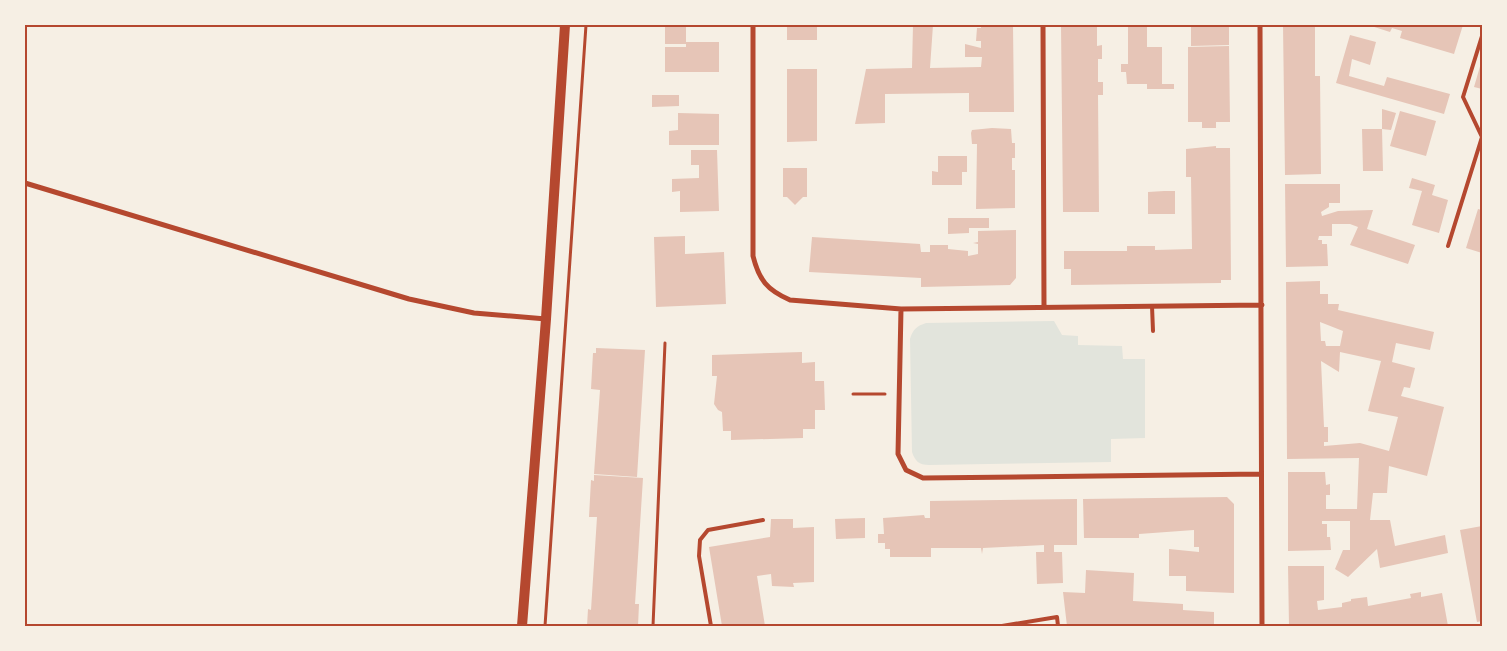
<svg xmlns="http://www.w3.org/2000/svg" width="1507" height="651" font-family="'Space Grotesk',sans-serif">
  <rect width="100%" height="100%" fill="#f6efe4"/>
  <!-- green -->
  <path fill="#e2e4dc" d="M1054 321 1062 335 1078 336V345L1122 346 1123 359H1145V438L1111 439V462L929 465C919 465 915 461 912 452L910 339C913 329 917 326 926 323Z"/>
  <!-- building -->
  <path fill="#e6c5b7" fill-rule="evenodd" d="M665 25H686V42H719V72H665V47H686V44H665Z
    M787 25H817V40H787Z
    M913 25H933L930 68 981 67 982 57H965V44L981 48V41H976L977 28H981V25H1013L1014 112H969V93L885 94V123L855 124 866 69 912 68Z
    M1061 25H1097V46L1102 45V59H1098V82H1103V95H1098L1099 212H1063Z
    M1128 25H1147V47H1162V84H1174V89H1147V84H1127L1126 72H1121V64H1128Z
    M1191 25H1229V45L1191 46Z
    M1283 25H1315V76H1320L1321 174 1285 175Z
    M1368 25H1463L1454 54 1400 38 1402 31 1392 28 1390 32Z
    M1350 35 1376 42 1370 65 1352 59 1349 76 1384 86 1387 77 1450 94 1444 114 1336 83Z
    M1229 46 1230 122H1216V128H1202V122H1188V47Z
    M1481 63H1482V89L1474 87Z
    M787 69H817V141L787 142Z
    M652 95H679V106L652 107Z
    M1382 109 1396 113 1391 130 1382 129Z
    M1400 111 1436 121 1426 156 1390 146Z
    M678 113 719 114V145H669V131L678 130Z
    M992 128 1011 129 1012 143H1015V158H1012V170H1015V208L976 209 977 144H972L971 133 972 130Z
    M1362 129H1382L1383 171H1363Z
    M1216 146V148H1230L1231 280H1221V283L1071 285V269H1064V251H1127V246H1155V250L1192 249 1191 177H1186V149Z
    M691 150H717L719 211 680 212V191L672 192V179L699 178V165H691Z
    M938 156H967V172H962V185H932V171L938 172Z
    M783 168H807V197H803L795 205 787 197H783Z
    M1412 178 1435 185 1432 195 1448 200 1439 233 1412 225 1422 191 1409 188Z
    M1285 184H1340V203H1329V207L1321 212 1322 216 1338 211 1373 210 1367 229 1415 245 1408 264 1350 245 1358 227 1350 224H1332V236H1319L1318 240H1322V244H1327L1328 266 1286 267Z
    M1164 191H1175V214H1148V192Z
    M1478 209 1482 210V253L1466 248Z
    M948 218H989V228H969V233L948 234Z
    M1016 230V278L1010 285 921 287V278L809 272 812 237 920 244 921 252H930V245H948V249L968 251V256L978 254V244L973 243 978 242V231Z
    M685 236V254L724 252 726 304 656 307 654 237Z
    M1320 281V294H1328V304H1339L1338 310 1434 332 1430 350 1396 343 1392 362 1415 368 1410 388 1404 387 1401 396 1444 407 1427 476 1389 466 1387 493H1373L1370 520H1390L1395 546 1445 535 1448 553 1380 568 1377 549 1348 577 1335 569 1343 550H1350V521H1322V524H1327V537H1330L1331 550 1288 551V472H1325L1326 485 1330 484V495H1326V509H1357L1359 458 1287 459 1286 282ZM1320 322 1343 331 1340 346H1326L1325 341H1321ZM1340 352 1381 361 1368 411 1398 417 1389 451 1360 443 1324 446V442H1328V427H1324L1321 361 1339 372Z
    M596 348 645 350 637 477 594 474 600 390 591 389 593 353H596Z
    M802 352V363L815 362V381H824L825 410H815V429H803V438L731 440V431H723L722 412 718 410 714 404 717 376H712V355Z
    M594 475 643 478 635 604H639L638 626H587L588 609 591 610 597 517H589L591 480 594 481Z
    M1227 497 1234 504V593L1186 591V576H1169V549L1199 552V547H1194V530L1139 534V538H1084L1083 499Z
    M1077 499V545H1054V552H1062L1063 583 1037 584 1036 552H1044V545L983 548 982 554 981 548H931V557H890V549H885V543H878V534H884L883 518 924 515 925 518H930V501Z
    M865 518V538L836 539 835 519Z
    M771 519H793V528L814 527V582L793 583 794 587 772 586 771 574 757 576 765 626H722L709 547 770 537Z
    M1482 526V621L1477 622 1460 530Z
    M1288 566H1324V600L1317 601 1318 610 1342 607V603L1351 601V599L1367 597 1368 606 1411 598 1410 594 1421 592V597L1442 593 1448 626H1289Z
    M1086 570 1134 573 1133 601 1183 604V610L1214 612V626H1067L1063 592 1085 593Z"/>
  <g fill="none" stroke-linecap="round" stroke-linejoin="round">
    <!-- path -->
    <path stroke="#b5482f" stroke-width="3" d="M853 394H885
      M545 626 586 25
      M653 626 665 343"/>
    <!-- service -->
    <path stroke="#b5482f" stroke-width="4" d="M1448 246 1482 137 1463 97 1482 36
      M1152 306 1153 331
      M711 626 699 556 700 540 708 530 763 520
      M1002 626 1057 617 1058 626"/>
    <!-- minor -->
    <path stroke="#b5482f" stroke-width="5" d="M753 25V256C759 280 767 290 790 300L901 309 1262 305
      M1043 25 1044 307
      M1260 25 1262 626
      M25 183 409 299 474 313 546 319
      M901 309 898 454 906 470 923 478 1261 474"/>
    <!-- secondary -->
    <path stroke="#b5482f" stroke-width="10" d="M522 626 546 319 565 25"/>
  </g>
  <!-- border -->
  <rect width="1507" height="651" fill="none" stroke="#f6efe4" stroke-width="52"/>
  <rect x="26" y="26" width="1455" height="599" fill="none" stroke="#b5482f" stroke-width="2"/>
</svg>
